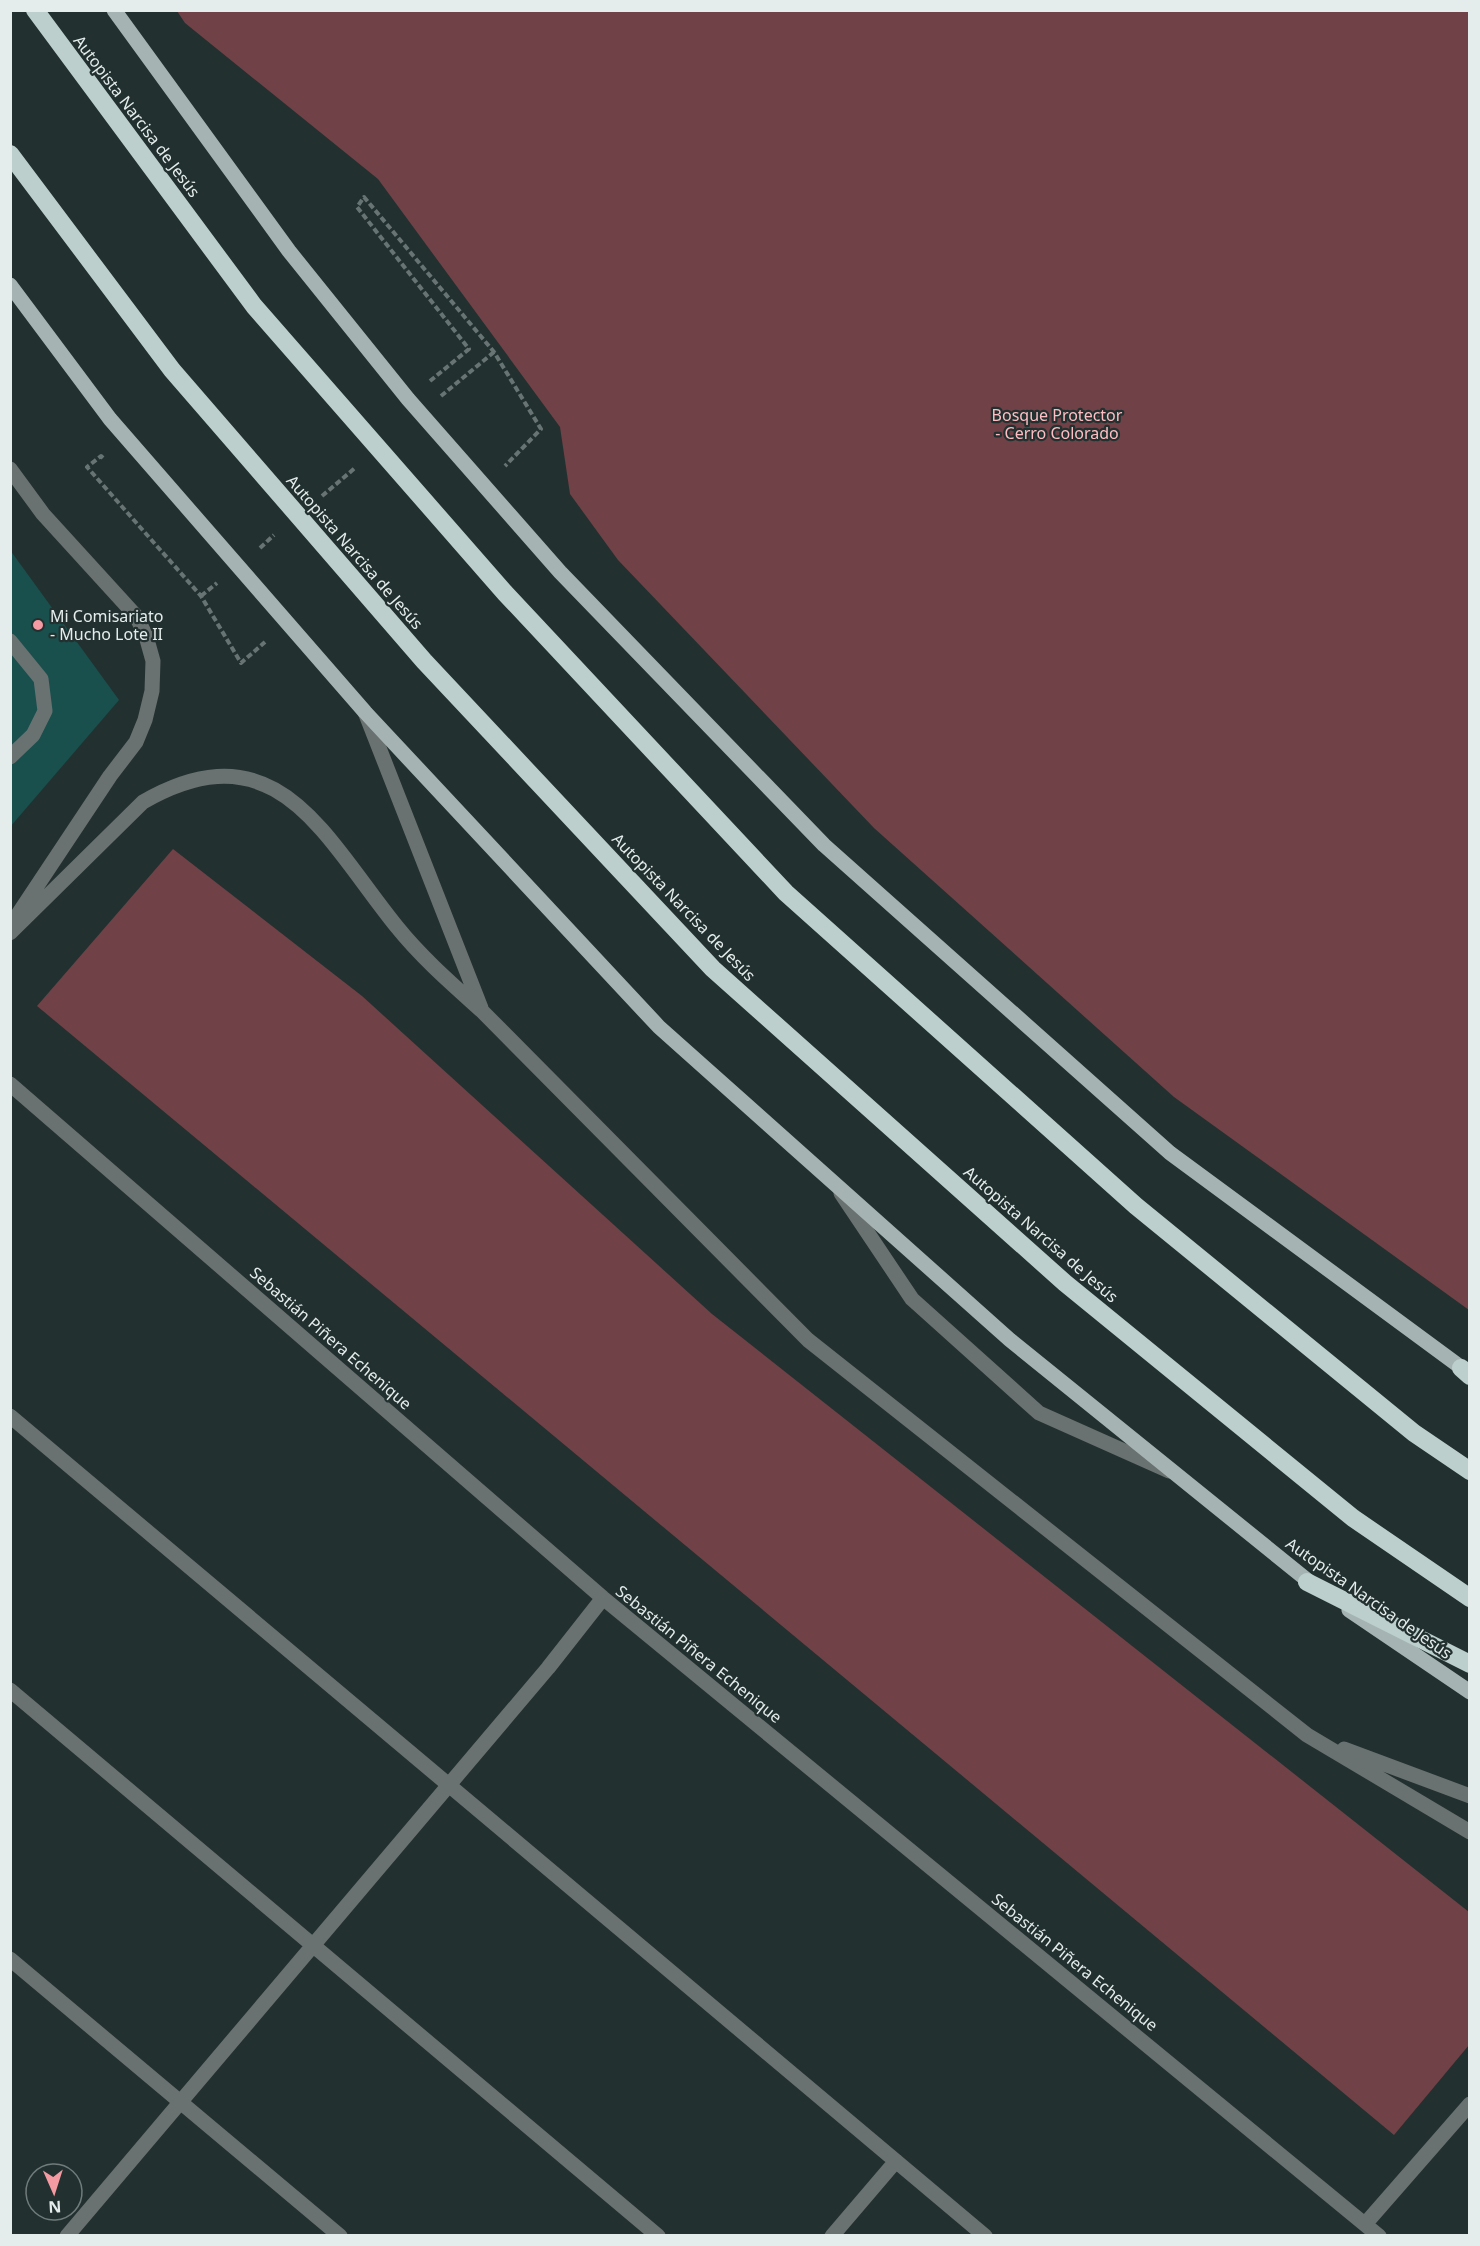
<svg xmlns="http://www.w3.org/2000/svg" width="1480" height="2246" font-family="'Noto Sans',sans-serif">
  <rect width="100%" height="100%" fill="#223130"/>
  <!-- green -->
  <path fill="#704146" d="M177 11H1469V1310L1174 1097 874 828 618 560 570 494 560 427 378 179 185 23Z
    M173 849 362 996 712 1314 1469 1912V2045L1394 2135 37 1006Z"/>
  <!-- building -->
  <path fill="#19504d" d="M10 550 119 700 10 827Z"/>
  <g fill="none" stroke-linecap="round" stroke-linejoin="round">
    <!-- path -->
    <path stroke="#677473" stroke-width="4" stroke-dasharray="6 3" stroke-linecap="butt" d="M430 381 469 349 357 207 364 197 494 352 541 429 505 466
      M441 396 494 352
      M103 458 101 456 87 467 201 596 241 663 265 642
      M322 496 355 468
      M260 548 274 535
      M201 596 217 583"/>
    <!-- minor -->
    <path stroke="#6a7171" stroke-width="15" d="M10 469 43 514 136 616 146 636 153 661 152 691 145 720 136 742 110 776 15 919
      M10 641 41 679 45 711 33 735 10 757
      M365 712 481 1008
      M10 933 143 802C277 725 324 837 397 927 422 958 452 984 482 1011L808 1340 1307 1735 1470 1832
      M10 1084 603 1598 1379 2236
      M841 1193 912 1299 1039 1413 1169 1471
      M10 1416 985 2236
      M10 1690 658 2236
      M1344 1749 1470 1796
      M10 1959 340 2236
      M1366 2223 1470 2104
      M67 2236 548 1668 603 1598
      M832 2236 896 2161"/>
    <!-- major -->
    <path stroke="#a5b4b3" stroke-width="15" d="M114 10 289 251 408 399 560 572 824 845 1170 1153 1470 1374
      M10 285 110 419 365 712 659 1027 1010 1340 1317 1588
      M1349 1610 1470 1692"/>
    <!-- highway -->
    <path stroke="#bccfcd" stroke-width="18" d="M35 10 254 306 505 593 786 893 1136 1206 1414 1433 1470 1471
      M10 154 172 370 424 661 713 969 1065 1283 1353 1518 1470 1598
      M1461 1368 1470 1376
      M1307 1582 1470 1664"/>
  </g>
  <!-- markers -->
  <circle fill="#f49aa2" stroke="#223130" stroke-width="2" cx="38" cy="625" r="6"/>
  <g text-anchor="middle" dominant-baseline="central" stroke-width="4.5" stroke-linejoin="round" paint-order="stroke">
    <!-- street labels -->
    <g font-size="16" fill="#e4edec" stroke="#223130">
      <text transform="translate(137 116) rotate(53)">Autopista Narcisa de Jesús</text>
      <text transform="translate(355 552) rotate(49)">Autopista Narcisa de Jesús</text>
      <text transform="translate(684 907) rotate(46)">Autopista Narcisa de Jesús</text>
      <text transform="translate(1041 1234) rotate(41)">Autopista Narcisa de Jesús</text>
      <text transform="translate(331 1338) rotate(41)">Sebastián Piñera Echenique</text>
      <text transform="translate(1369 1598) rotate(35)">Autopista Narcisa de Jesús</text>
      <text transform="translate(699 1654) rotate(39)">Sebastián Piñera Echenique</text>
      <text transform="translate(1075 1962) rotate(39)">Sebastián Piñera Echenique</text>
    </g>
    <!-- park labels -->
    <g font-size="16" fill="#ffbec3" stroke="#223130">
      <text x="1057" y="415">Bosque Protector<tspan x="1057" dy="18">- Cerro Colorado</tspan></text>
    </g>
    <!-- poi labels -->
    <g font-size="16" fill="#e4edec" stroke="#223130" text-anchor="start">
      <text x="50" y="616">Mi Comisariato<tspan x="50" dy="18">- Mucho Lote II</tspan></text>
    </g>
  </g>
  <!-- border -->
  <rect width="1480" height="2246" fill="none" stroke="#e4edec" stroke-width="24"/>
  <!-- north arrow -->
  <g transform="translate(54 2192) rotate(177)"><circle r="28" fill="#223130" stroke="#707c7b" stroke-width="1.5"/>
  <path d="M0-4.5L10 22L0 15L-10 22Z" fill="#f49aa2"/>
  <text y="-9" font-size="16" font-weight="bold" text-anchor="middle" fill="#e4edec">N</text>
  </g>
</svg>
